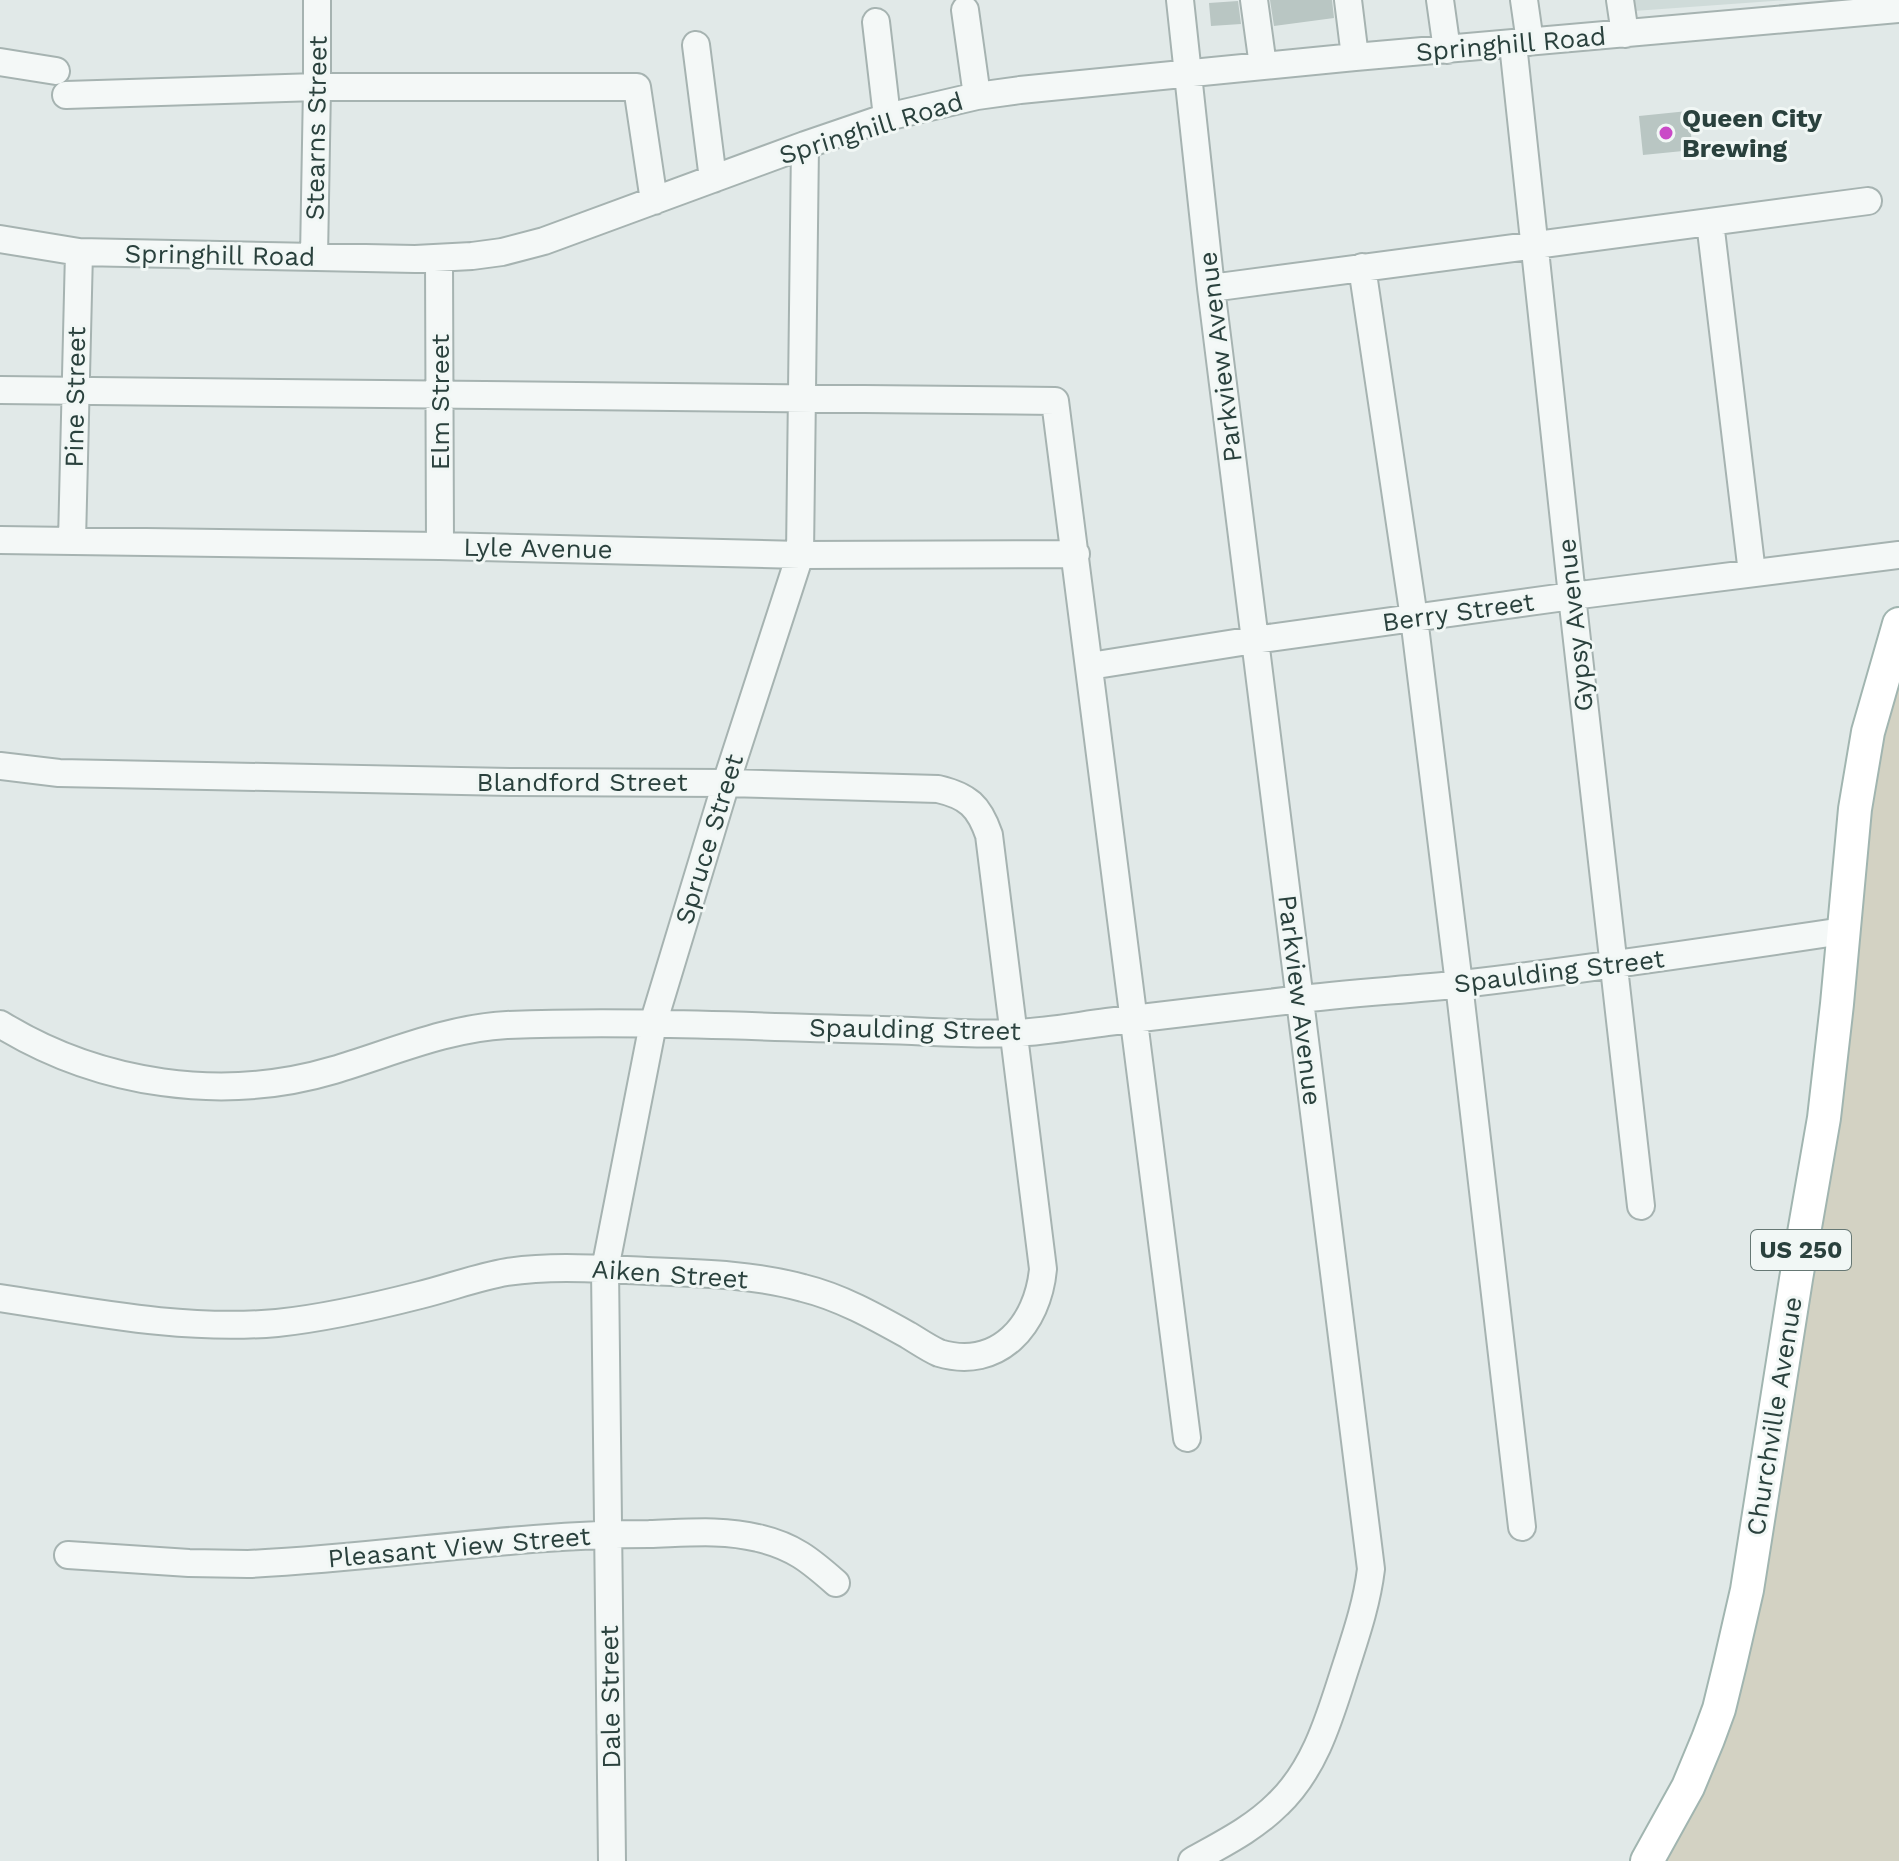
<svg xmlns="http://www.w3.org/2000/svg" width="1899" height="1861" font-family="'Work Sans',sans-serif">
  <rect width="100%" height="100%" fill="#e1e9e8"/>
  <!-- built -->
  <path fill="#cfdbd9" d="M1618 0H1788L1620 12Z"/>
  <!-- green -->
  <path fill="#d3d2c3" d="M1899 666V1861H1655L1695 1783 1842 1098 1851 1022 1869 817 1880 741Z"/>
  <!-- building -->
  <path fill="#b9c6c3" d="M1270 0H1332L1334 18 1274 26Z
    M1238 1 1241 24 1211 26 1209 3Z
    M1688 111 1693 150 1643 155 1639 116Z"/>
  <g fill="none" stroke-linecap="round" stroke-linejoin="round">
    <defs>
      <path id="minor" d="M1180 0 1211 288 1371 1569C1367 1602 1357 1632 1347 1663 1331 1712 1317 1767 1278 1804 1253 1829 1222 1844 1192 1861
        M1254 0 1263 66
        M1348 0 1355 57
        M1440 0 1447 50
        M1524 0 1530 42
        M1620 0 1625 34
        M965 10 977 96
        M876 22 887 117
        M1513 44 1572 596 1641 1206
        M696 45 713 179
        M0 62 56 71
        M66 95 317 87H637L654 201
        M1710 222 1752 573
        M0 239 79 252 415 259 472 256 502 252 544 241 805 145 887 117 977 96 1020 90 1355 57 1899 9
        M314 257 317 87V0
        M439 259 440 546
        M1362 267 1414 618 1459 984 1522 1527
        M1211 288 1868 201
        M0 390 1055 401 1187 1438
        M0 540 440 546 800 555 1076 554
        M72 541 79 252
        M1090 666 1254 640 1572 596 1899 555
        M0 766 59 773 513 782 726 783 938 789C968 796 979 806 989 835L1043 1269C1038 1324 999 1371 939 1353 928 1348 918 1341 908 1335 874 1316 840 1297 803 1288 753 1274 698 1273 647 1271 601 1269 553 1265 507 1272 477 1277 449 1288 420 1295 373 1307 325 1318 277 1323 183 1331 92 1312 0 1298
        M0 1024C99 1085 223 1103 334 1070 391 1053 447 1028 507 1025 632 1020 757 1027 882 1030 926 1031 970 1035 1014 1033 1045 1032 1076 1026 1107 1022 1169 1015 1231 1007 1293 1000 1349 993 1406 990 1462 984 1589 969 1716 950 1843 931
        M68 1555 189 1563 248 1564C382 1558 515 1534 649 1534 685 1533 723 1529 758 1538 793 1546 810 1560 836 1583
        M612 1861 605 1269 653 1024 726 783 800 555 805 145"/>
      <path id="major" d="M1647 1861 1688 1787 1708 1739 1719 1709 1730 1664 1747 1590 1796 1279 1824 1118 1837 1004 1855 809 1868 732 1899 624"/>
    </defs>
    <!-- minor casing -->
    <use href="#minor" stroke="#a6b3b1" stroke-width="30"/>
    <!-- major casing -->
    <use href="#major" stroke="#a1b5b0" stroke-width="36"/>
    <!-- minor -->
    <use href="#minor" stroke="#f4f8f7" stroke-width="26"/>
    <!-- major -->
    <use href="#major" stroke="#fff" stroke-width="32"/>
  </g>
  <!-- markers -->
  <circle fill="#ca4ac7" stroke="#f1f7f5" stroke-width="3" cx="1666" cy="133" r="8"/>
  <g text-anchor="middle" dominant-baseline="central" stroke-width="6" stroke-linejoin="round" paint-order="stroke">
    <!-- shield labels -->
    <rect fill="#f1f7f5" stroke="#667874" stroke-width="2" x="1751" y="1230" width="100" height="40" rx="6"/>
    <g font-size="24" font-weight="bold" fill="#2a413d">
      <text x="1801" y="1250">US 250</text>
    </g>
    <!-- street labels -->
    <g font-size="26" fill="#2a413d" stroke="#f1f7f5">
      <text transform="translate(1511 44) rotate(-5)">Springhill Road</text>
      <text transform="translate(316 128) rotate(-89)">Stearns Street</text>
      <text transform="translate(871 128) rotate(-17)">Springhill Road</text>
      <text transform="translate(220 255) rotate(1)">Springhill Road</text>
      <text transform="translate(1220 357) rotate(-97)">Parkview Avenue</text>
      <text transform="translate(75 397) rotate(-89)">Pine Street</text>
      <text transform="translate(440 402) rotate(-90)">Elm Street</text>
      <text transform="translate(538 548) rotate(1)">Lyle Avenue</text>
      <text transform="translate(1458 612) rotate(-8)">Berry Street</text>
      <text transform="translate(1575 625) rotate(-96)">Gypsy Avenue</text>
      <text x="582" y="782">Blandford Street</text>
      <text transform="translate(709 839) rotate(-73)">Spruce Street</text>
      <text transform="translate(1559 971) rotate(-7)">Spaulding Street</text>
      <text transform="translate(1300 1000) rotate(83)">Parkview Avenue</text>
      <text transform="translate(915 1029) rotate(1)">Spaulding Street</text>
      <text transform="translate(670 1274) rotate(4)">Aiken Street</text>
      <text transform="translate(1774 1416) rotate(-81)">Churchville Avenue</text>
      <text transform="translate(459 1547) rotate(-5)">Pleasant View Street</text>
      <text transform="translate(610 1697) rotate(-91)">Dale Street</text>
    </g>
    <!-- poi labels -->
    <g font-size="26" font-weight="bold" fill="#2a413d" stroke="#f1f7f5" text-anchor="start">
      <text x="1682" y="118">Queen City<tspan x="1682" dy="30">Brewing</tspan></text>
    </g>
  </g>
</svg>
